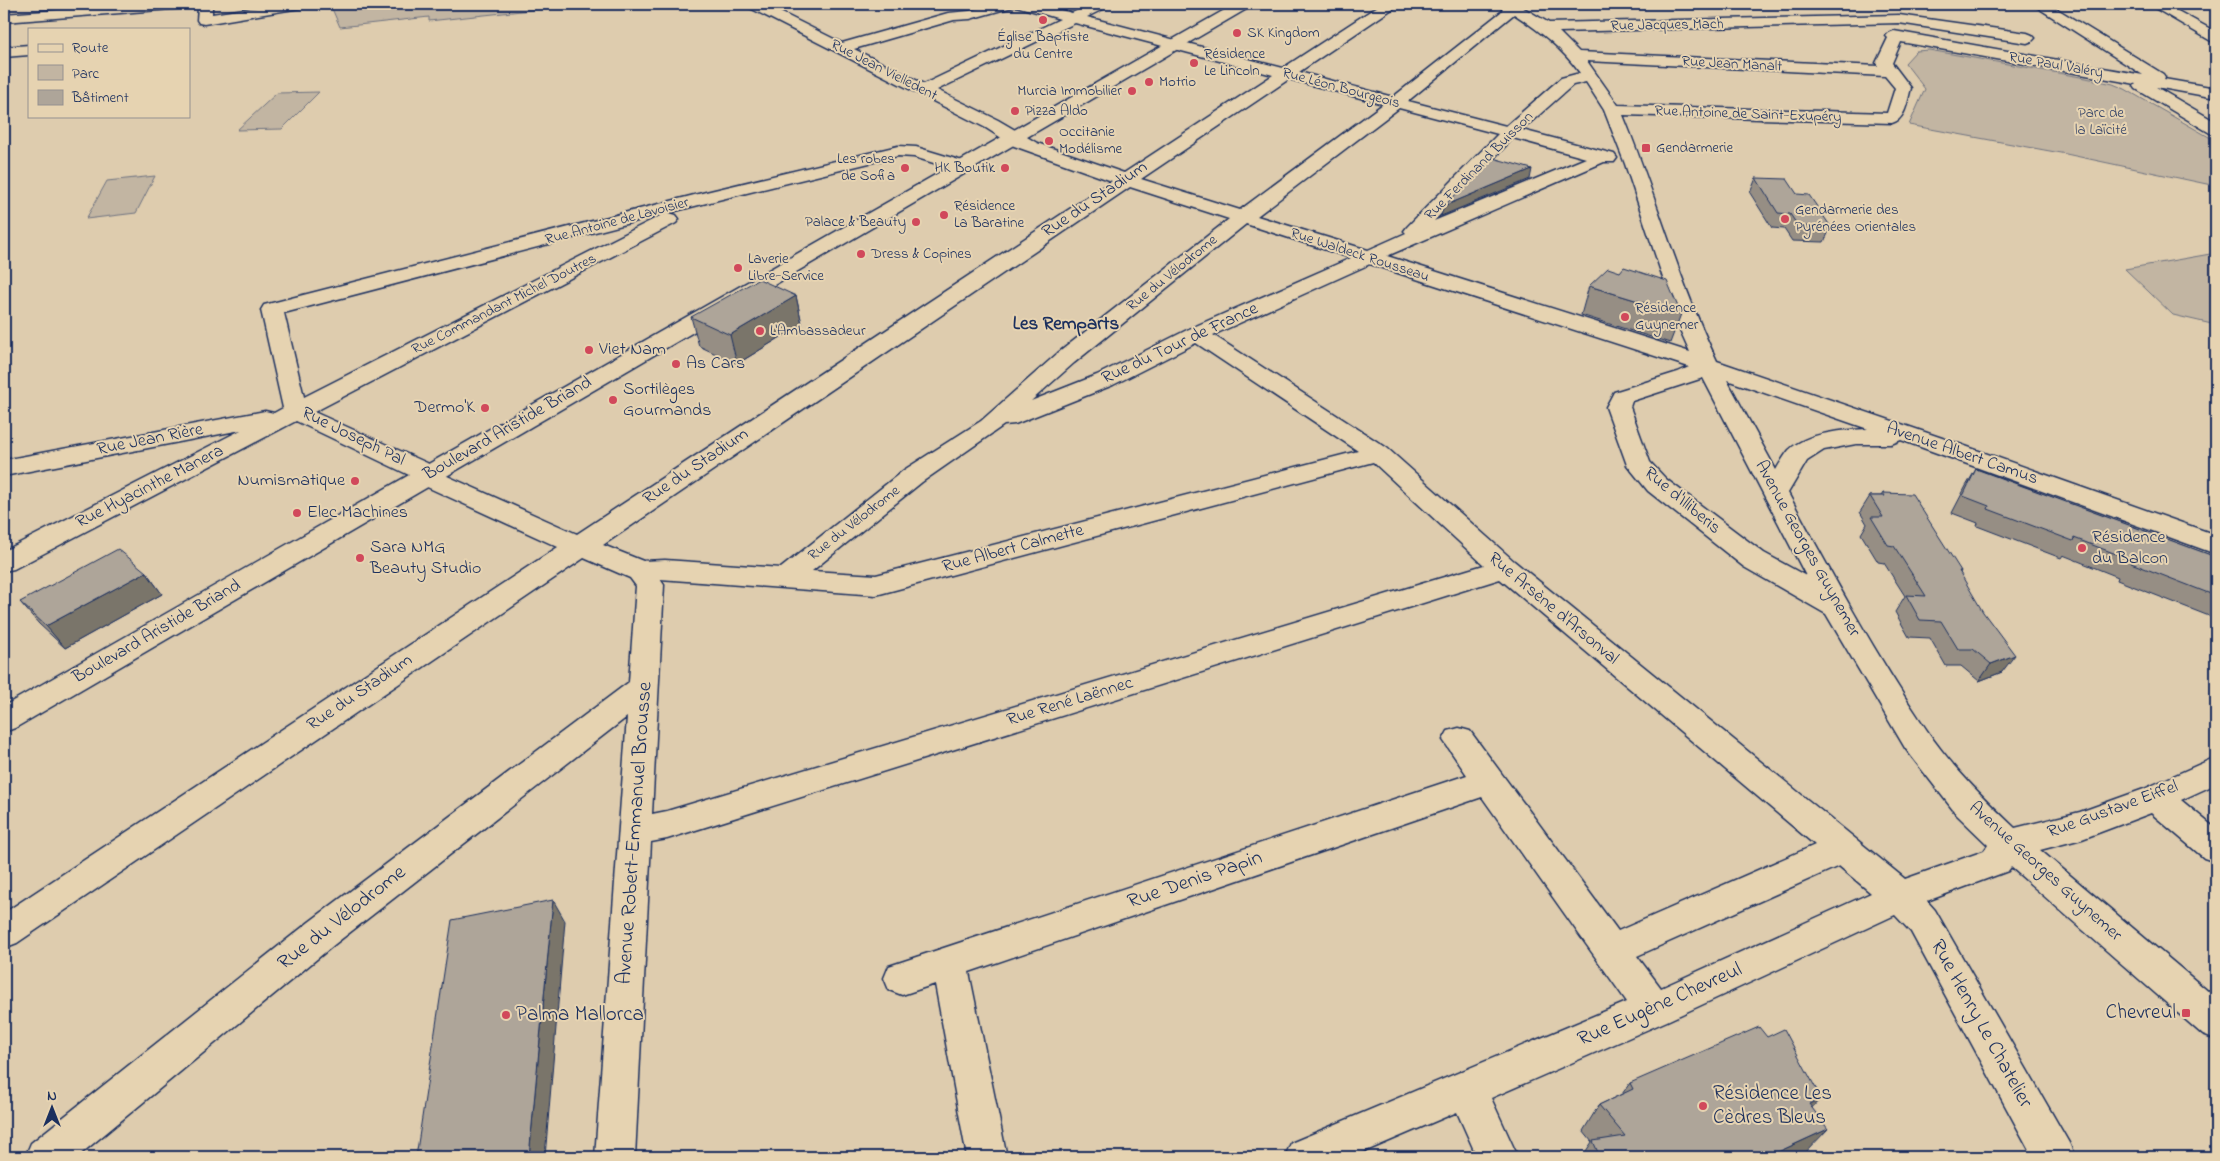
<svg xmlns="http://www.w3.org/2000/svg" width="2220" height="1161" font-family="'Indie Flower',sans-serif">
  <rect width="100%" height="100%" fill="#deccae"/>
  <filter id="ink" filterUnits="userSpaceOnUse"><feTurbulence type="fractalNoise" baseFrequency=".02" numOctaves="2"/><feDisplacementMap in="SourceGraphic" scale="10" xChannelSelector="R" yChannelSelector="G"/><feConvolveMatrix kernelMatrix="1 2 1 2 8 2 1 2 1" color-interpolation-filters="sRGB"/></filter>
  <g filter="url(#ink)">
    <!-- green -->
    <path fill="#c2b5a2" stroke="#6e7280" d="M330 4H566L549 8 429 21V17L340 27Z
      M1929 50 2086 78 2113 84 2125 89 2216 141V186L2066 154 1909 125 1925 89 1905 63 1916 51Z
      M319 92 282 129 237 130 277 93Z
      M155 176 136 213 86 219 107 181Z
      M2216 253V325L2173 315 2125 269Z"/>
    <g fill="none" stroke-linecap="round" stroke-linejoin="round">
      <defs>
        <path id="minor" d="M138 4H212V14L276 4H307L300 8 204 24 199 23 197 20 198 7 4 22V14Z
          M746 4H764L842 43 948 13 969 11 995 4H1037L1072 13 1091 4H1109L1107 7 1087 17 1283 68 1381 4H1397L1395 7 1299 72 1393 97 1501 12 1503 7 1501 4H1517L1549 23 1899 15 2027 33 2032 35 2035 38 2032 41 2027 43 1899 23 1559 32 1579 52 1878 66 1876 63 1888 38 1886 36 1889 33 1894 31 2143 75 2032 4H2049L2163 74 2165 77 2164 79 2216 88V98L2156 87 2216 122V134L2210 133 2136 89 2134 86 2136 84 1901 42 1892 63 1911 88C1907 101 1906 119 1892 123L1623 115C1656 196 1679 282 1717 361L1948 440 2216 535V554L1901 440 1891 444H1856L1824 450 1807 461 1788 493C1831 573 1875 654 1926 729 1951 766 1983 798 2015 828L2080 812 2144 789 2216 757V784L2181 800 2216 829V862L2204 858 2151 813 2082 839 2040 850 2216 998V1040L2203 1035 2011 867 2008 871 1927 901 1935 910 2069 1143 2075 1157H2033L1911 932 1895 915 1667 1021 1491 1098 1518 1157H1477L1457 1112 1352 1157H1285L1291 1143 1627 1002 1482 797 969 972 1007 1157H967L935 984 902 995 889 990 884 978 889 966 1467 775 1443 740 1448 731 1459 728 1470 731 1618 931 1815 845 1500 579 667 839 651 842 635 1157H595L627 717 335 944 77 1157H25L31 1143 309 922 629 682 636 586 630 578 584 558 17 943 4 948V913L558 547 427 487 409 475 296 421 14 569 4 571V551L241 430 4 476V460L265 411 274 413 283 408 261 310 264 305 706 192 898 146 916 147 969 163 972 167 969 171 963 172 914 157 898 156 718 200 284 313 304 397 662 215 669 213 676 215 679 219 676 223 314 412 427 463 445 475 577 534 1112 181 1014 146 986 128 748 7ZM1016 6 1060 19 924 84 854 49 954 20 970 19ZM1514 14C1540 31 1562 48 1580 73L1561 78 1506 126 1408 101ZM1075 23 1273 75 1124 173 1037 143 998 120 937 90ZM1587 61 1885 76 1895 88 1887 113 1618 105ZM1289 79 1383 104 1240 210 1141 179ZM1586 82 1604 110 1625 164 1681 332 1690 352 1387 256 1604 162H1614L1617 158 1614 154 1522 130 1573 85ZM1399 108 1498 134 1407 227 1404 231 1406 233 1368 250 1257 216ZM1513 138 1586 158 1434 221ZM1130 187 1229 219 1058 353 981 421 904 470 781 568 665 560 643 561 603 545ZM1246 224 1351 258 1189 329 1097 375 1031 401 1074 363ZM1370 264 1689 367 1678 372 1614 392 1606 407 1627 465 1648 491 1744 567 1826 614 1905 748 1957 815 1988 845 1984 851 1905 879 1514 561 1387 448 1213 335ZM1196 343 1358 451 876 575 812 571 922 482 1004 425 1015 424 1113 385ZM1703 378 1806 576 1764 553 1666 479 1650 462 1630 407 1632 401ZM1727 380 1868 429C1844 430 1808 432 1789 450 1784 456 1780 463 1776 470ZM1373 462 1484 565 667 811 652 814 664 585 660 579 876 595ZM1839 866 1871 893 1661 988 1637 956Z
          M2148 4H2165L2216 32V42L2211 41Z
          M29 45V55L4 57V47Z"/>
        <path id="major" d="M1235 4H1252L1250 7 15 728 4 732V706Z"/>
      </defs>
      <!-- minor casing -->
      <use href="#minor" stroke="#1b2f5e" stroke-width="3"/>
      <!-- major casing -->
      <use href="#major" stroke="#1b2f5e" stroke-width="3"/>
      <!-- minor -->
      <use href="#minor" fill="#e6d3b1" fill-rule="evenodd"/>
      <!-- major -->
      <use href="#major" fill="#e6d3b1" fill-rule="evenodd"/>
    </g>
    <!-- wall -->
    <path fill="#968e84" stroke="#1b2f5e" d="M1756 178 1797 194 1831 227 1824 242 1792 241 1784 229 1772 228 1750 193Z
      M1589 286 1681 314 1670 343 1581 315Z
      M796 296 802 324 737 364 699 346 691 317Z
      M1976 469 2216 557V614L2212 613 2209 616 2117 580 2118 577 2063 555 2061 558 1977 526 1978 523 1952 513 1966 486Z
      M1883 493 1961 571 1960 573 2002 672 1979 681 1961 666H1946L1930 638 1909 637 1895 612 1905 596 1884 563 1878 562 1861 534 1867 524 1860 512 1870 496H1881Z
      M146 572 162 594 65 648 39 624 20 602Z
      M1630 1083 1812 1108 1804 1154 1797 1157H1582L1592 1142 1583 1131 1599 1105 1622 1094Z"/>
    <!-- shaded-wall -->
    <path fill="#7a746b" stroke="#1b2f5e" d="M1532 169 1530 179 1441 216 1444 206Z
      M796 296 802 324 737 364 730 335Z
      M4 542 8 547 4 549Z
      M146 572 162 594 65 648 46 626Z
      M2015 655 2002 672 1979 681 1991 664Z
      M553 900 565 921 545 1157H529Z
      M1821 1098 1797 1124 1809 1104Z
      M1828 1129 1804 1154 1797 1157H1767Z"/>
    <!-- building -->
    <path fill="#aea599" stroke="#1b2f5e" d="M1493 158 1532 169 1444 206Z
      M1756 178 1787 179 1797 194 1809 195 1831 227 1798 226 1790 214 1778 213Z
      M1624 267 1667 281 1681 314 1589 286 1608 268 1620 272Z
      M759 279 796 296 730 335 691 317Z
      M1976 469 2216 557V596L2131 563 2132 560 2074 538 2073 541 1988 509 1989 506 1963 496Z
      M1883 493 1912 494 1961 571H1959L1983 612 2015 655 1991 664 1973 649H1958L1941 621 1920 620 1906 595 1926 596 1894 546 1888 545 1871 517H1883L1870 496H1885Z
      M118 549 146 572 46 626 20 602Z
      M553 900 529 1157H416L452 920Z
      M1759 1027 1767 1037 1784 1029 1821 1098 1809 1104 1828 1129 1767 1157H1600L1593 1141 1625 1136 1599 1105 1633 1089 1630 1083Z"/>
  </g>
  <!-- markers -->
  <g fill="#d1495b" stroke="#e6d3b1" stroke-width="2">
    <circle cx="1043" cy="20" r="5"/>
    <circle cx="1237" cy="33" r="5"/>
    <circle cx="1194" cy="63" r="5"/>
    <circle cx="1149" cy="82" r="5"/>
    <circle cx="1132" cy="91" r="5"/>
    <circle cx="1015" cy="111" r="5"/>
    <circle cx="1049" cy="141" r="5"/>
    <rect x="1641" y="143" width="10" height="10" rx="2.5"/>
    <circle cx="905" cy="168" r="5"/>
    <circle cx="1005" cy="168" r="5"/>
    <circle cx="944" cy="215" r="5"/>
    <circle cx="1785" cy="219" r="5"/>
    <circle cx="916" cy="222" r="5"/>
    <circle cx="861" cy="254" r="5"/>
    <circle cx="738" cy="268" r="5"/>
    <circle cx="1625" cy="317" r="5"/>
    <circle cx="760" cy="331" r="5"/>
    <circle cx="589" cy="350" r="5"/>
    <circle cx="676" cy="364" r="5"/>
    <circle cx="613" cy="400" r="5"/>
    <circle cx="485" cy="408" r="5"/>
    <circle cx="355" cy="481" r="5"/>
    <circle cx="297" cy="513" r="5"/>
    <circle cx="2082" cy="548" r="5"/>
    <circle cx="360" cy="558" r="5"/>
    <rect x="2181" y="1008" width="10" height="10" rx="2.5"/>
    <circle cx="506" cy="1015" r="5"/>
    <circle cx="1703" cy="1106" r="5"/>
  </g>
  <g text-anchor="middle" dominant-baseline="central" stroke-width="4" stroke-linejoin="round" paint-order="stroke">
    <!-- far-street labels -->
    <g font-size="15" fill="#1b2f5e" stroke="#e6d3b1">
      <text transform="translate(1667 25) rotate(-1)">Rue Jacques Mach</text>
      <text transform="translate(1732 64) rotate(3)">Rue Jean Manalt</text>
      <text transform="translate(2056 65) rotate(10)">Rue Paul Valéry</text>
      <text transform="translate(884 70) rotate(27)">Rue Jean Vielledent</text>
      <text transform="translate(1341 88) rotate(15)">Rue Léon Bourgeois</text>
      <text transform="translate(1748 114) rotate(2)">Rue Antoine de Saint-Exupéry</text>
      <text transform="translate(1479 166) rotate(-45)">Rue Ferdinand Buisson</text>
      <text transform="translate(617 221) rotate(-15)">Rue Antoine de Lavoisier</text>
      <text transform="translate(1360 255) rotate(18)">Rue Waldeck Rousseau</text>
      <text transform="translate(1172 273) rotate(-39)">Rue du Vélodrome</text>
      <text transform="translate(504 304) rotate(-27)">Rue Commandant Michel Doutres</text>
      <text transform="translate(854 523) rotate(-38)">Rue du Vélodrome</text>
    </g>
    <!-- far-poi labels -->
    <g font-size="15" fill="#1b2f5e" stroke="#e6d3b1" text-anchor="start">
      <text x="1247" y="33">SK Kingdom</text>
      <text x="1043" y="37" text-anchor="middle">Église Baptiste<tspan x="1043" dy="17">du Centre</tspan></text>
      <text x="1204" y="54">Résidence<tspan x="1204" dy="17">Le Lincoln</tspan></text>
      <text x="1159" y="82">Motrio</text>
      <text x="1122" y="91" text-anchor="end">Murcia Immobilier</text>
      <text x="1025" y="111">Pizza Aldo</text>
      <text x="1059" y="132">Occitanie<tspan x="1059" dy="17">Modélisme</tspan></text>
      <text x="1656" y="148">Gendarmerie</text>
      <text x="895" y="159" text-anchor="end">Les robes<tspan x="895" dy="17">de Sofia</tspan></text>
      <text x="995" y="168" text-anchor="end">HK Boutik</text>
      <text x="954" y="206">Résidence<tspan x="954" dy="17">La Baratine</tspan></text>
      <text x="1795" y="210">Gendarmerie des<tspan x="1795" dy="17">Pyrénées Orientales</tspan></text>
      <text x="906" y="222" text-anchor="end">Palace &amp; Beauty</text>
      <text x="871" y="254">Dress &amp; Copines</text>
      <text x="748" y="259">Laverie<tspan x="748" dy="17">Libre-Service</tspan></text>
      <text x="1635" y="308">Résidence<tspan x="1635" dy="17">Guynemer</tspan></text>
      <text x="770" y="331">L'Ambassadeur</text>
    </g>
    <!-- far-park labels -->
    <g font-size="15" fill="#344368" stroke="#e6d3b1">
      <text x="2101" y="113">Parc de<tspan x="2101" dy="17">la Laïcité</tspan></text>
    </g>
    <!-- street labels -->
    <g font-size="18" fill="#1b2f5e" stroke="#e6d3b1">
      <text transform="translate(1095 200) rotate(-34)">Rue du Stadium</text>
      <text transform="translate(1180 344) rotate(-25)">Rue du Tour de France</text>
      <text transform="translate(508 429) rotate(-30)">Boulevard Aristide Briand</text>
      <text transform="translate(353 437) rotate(26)">Rue Joseph Pal</text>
      <text transform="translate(150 440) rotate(-11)">Rue Jean Rière</text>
      <text transform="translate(1962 454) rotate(19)">Avenue Albert Camus</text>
      <text transform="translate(696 467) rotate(-34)">Rue du Stadium</text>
      <text transform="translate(150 487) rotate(-27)">Rue Hyacinthe Manera</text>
      <text transform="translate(1682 501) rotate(40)">Rue d'Illiberis</text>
      <text transform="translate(1013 549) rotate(-15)">Rue Albert Calmette</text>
      <text transform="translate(1807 549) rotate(61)">Avenue Georges Guynemer</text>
      <text transform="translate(1553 609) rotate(40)">Rue Arsène d'Arsonval</text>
      <text transform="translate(157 632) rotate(-30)">Boulevard Aristide Briand</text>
      <text transform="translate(360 693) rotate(-34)">Rue du Stadium</text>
      <text transform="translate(1070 702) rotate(-17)">Rue René Laënnec</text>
      <text transform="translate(2113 810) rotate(-20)">Rue Gustave Eiffel</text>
      <text transform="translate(2045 872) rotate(42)">Avenue Georges Guynemer</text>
    </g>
    <!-- poi labels -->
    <g font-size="18" fill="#1b2f5e" stroke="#e6d3b1" text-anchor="start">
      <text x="599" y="350">Viet Nam</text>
      <text x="686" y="364">As Cars</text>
      <text x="623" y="390">Sortilèges<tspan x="623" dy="21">Gourmands</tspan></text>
      <text x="475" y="408" text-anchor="end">Dermo'K</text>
      <text x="345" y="481" text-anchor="end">Numismatique</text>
      <text x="307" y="513">Elec Machines</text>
      <text x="2092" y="538">Résidence<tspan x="2092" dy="21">du Balcon</tspan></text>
      <text x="370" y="548">Sara NMG<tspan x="370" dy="21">Beauty Studio</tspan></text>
    </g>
    <!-- far-district labels -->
    <g font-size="19" font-weight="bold" fill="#1b2f5e" stroke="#e6d3b1">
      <text x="1066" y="324">Les Remparts</text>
    </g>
    <!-- near-street labels -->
    <g font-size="21" fill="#1b2f5e" stroke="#e6d3b1">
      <text transform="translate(635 833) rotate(-86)">Avenue Robert-Emmanuel Brousse</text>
      <text transform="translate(1195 880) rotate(-19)">Rue Denis Papin</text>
      <text transform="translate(342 918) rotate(-38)">Rue du Vélodrome</text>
      <text transform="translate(1660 1005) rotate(-24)">Rue Eugène Chevreul</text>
      <text transform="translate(1981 1024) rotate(61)">Rue Henry Le Chatelier</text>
    </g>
    <!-- near-poi labels -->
    <g font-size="21" fill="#1b2f5e" stroke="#e6d3b1" text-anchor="start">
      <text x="2176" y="1013" text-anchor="end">Chevreul</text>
      <text x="516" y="1015">Palma Mallorca</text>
      <text x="1713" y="1094">Résidence Les<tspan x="1713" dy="24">Cèdres Bleus</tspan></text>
    </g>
  </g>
  <!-- margin -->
  <rect width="2220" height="1161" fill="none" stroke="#e6d3b1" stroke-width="20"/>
  <rect x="10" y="10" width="2200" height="1141" fill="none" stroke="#1b2f5e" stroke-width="2" filter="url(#ink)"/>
  <!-- legend -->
  <rect x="28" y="28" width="162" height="90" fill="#e6d3b1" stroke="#959190"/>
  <rect x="38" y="44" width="25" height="8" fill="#e6d3b1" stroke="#959190"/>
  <text x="72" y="52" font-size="15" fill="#1b2f5e">Route</text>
  <rect x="38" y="65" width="25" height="15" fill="#c2b5a2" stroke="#959190"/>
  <text x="72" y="78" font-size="15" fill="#1b2f5e">Parc</text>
  <rect x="38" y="90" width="25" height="15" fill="#aea599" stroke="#959190"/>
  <text x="72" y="102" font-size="15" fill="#1b2f5e">Bâtiment</text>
  <!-- north arrow -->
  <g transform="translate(52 1108)" stroke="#e6d3b1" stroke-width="4" paint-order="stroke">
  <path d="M0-4L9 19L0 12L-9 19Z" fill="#1b2f5e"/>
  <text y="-8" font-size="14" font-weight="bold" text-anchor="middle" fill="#1b2f5e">N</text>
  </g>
</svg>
